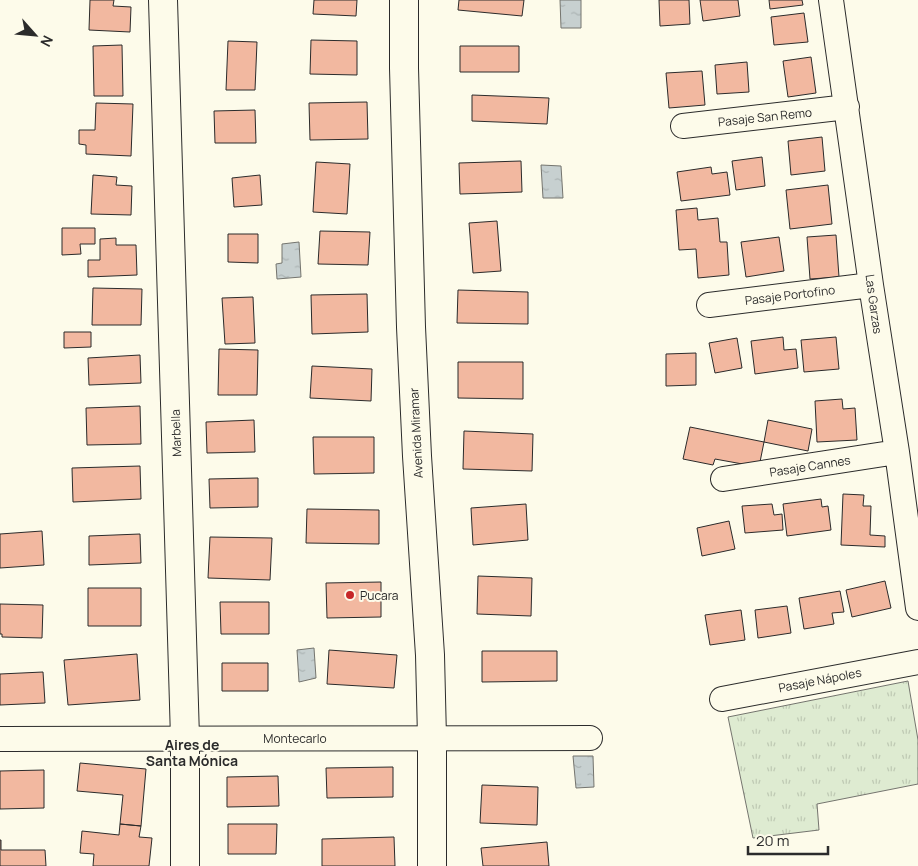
<svg xmlns="http://www.w3.org/2000/svg" width="918" height="866" font-family="Manrope,sans-serif">
  <defs>
    <pattern id="park-tufts" width="24" height="20" patternUnits="userSpaceOnUse" patternTransform="scale(1.25)"><rect width="24" height="20" fill="#deebd1"/><path d="M3 7l-1-3M5 7V3M7 7l1-3M15 17l-1-3M17 17v-4M19 17l1-3" fill="none" stroke="#bfcab4"/></pattern>
    <pattern id="water-ripples" width="26" height="14" patternUnits="userSpaceOnUse" patternTransform="scale(1.25)"><rect width="26" height="14" fill="#c7d0d0"/><path d="M2 4q2-2 4 0t4 0M15 11q2-2 4 0t4 0" fill="none" stroke="#abb3b3"/></pattern>
  </defs>
  <rect width="100%" height="100%" fill="#fdfbea"/>
  <!-- park -->
  <path fill="url(#park-tufts)" stroke="#74746e" d="M908 681 918 740V784L817 804 819 830 753 838 728 717Z"/>
  <!-- water -->
  <path fill="url(#water-ripples)" stroke="#74746e" d="M560 0H581V28H561Z
    M541 165 561 166 563 198H543Z
    M299 242 301 277 277 279 276 264 282 263V244Z
    M314 648 316 678 299 682 297 650Z
    M573 756H593L594 787 576 788Z"/>
  <!-- building -->
  <path fill="#f2b8a0" stroke="#2b2b2b" d="M90 0H114L113 6 131 7 130 32 89 30Z
    M314 0H357L356 16 313 14Z
    M459 0H524L522 16 458 10Z
    M659 0H689L690 24 660 26Z
    M700 0H738L740 16 703 21Z
    M769 0H802L803 5 770 9Z
    M804 13 808 42 774 45 771 17Z
    M311 40 357 41V75L310 74Z
    M228 41 257 42 255 90H226Z
    M122 45 123 96H94L93 46Z
    M460 46H519V72H460Z
    M811 57 816 93 788 97 783 61Z
    M747 62 749 92 717 94 715 65Z
    M702 71 705 105 669 108 666 73Z
    M472 95 549 98 547 124 472 121Z
    M367 102 368 139 310 140 309 103Z
    M96 103 133 104 131 156 86 154V145L79 144V130H95Z
    M255 110 256 143H215L214 111Z
    M822 137 825 171 791 175 788 141Z
    M762 157 765 186 736 190 732 161Z
    M521 161 522 192 460 194 459 163Z
    M316 162 350 164 347 214 313 212Z
    M711 167 712 174 727 172 730 195 681 201 677 172Z
    M93 175 117 177 116 185 132 186 131 215 91 214Z
    M260 175 262 205 234 207 232 178Z
    M828 185 832 224 790 229 786 190Z
    M697 208 698 220 718 218 720 242H727L729 275 698 278 696 249 679 250 676 210Z
    M497 221 501 271 473 273 469 223Z
    M62 228H95V244H80L81 254 62 255Z
    M320 231 370 232 368 265 318 264Z
    M228 234H258V263L228 262Z
    M836 235 839 277 810 279 807 237Z
    M779 237 784 271 746 277 741 242Z
    M116 238V245H136L137 275 88 277V260H100V239Z
    M93 288 142 289 141 325H92Z
    M458 290 528 292V324L457 323Z
    M367 294 368 332 312 334 311 295Z
    M253 297 255 343 225 344 222 298Z
    M64 332H91V347L64 348Z
    M783 337 784 350 796 349 798 368 755 374 751 341Z
    M836 337 839 369 804 372 801 340Z
    M737 338 742 368 715 373 709 343Z
    M219 349 258 350 257 395H218Z
    M696 353V385L666 386V354Z
    M140 355 141 383 89 385 88 358Z
    M458 362H523V399L458 398Z
    M312 366 372 369 371 401 310 398Z
    M842 399 843 409 855 408 857 440 817 442 815 401Z
    M140 406 141 444 87 445 86 408Z
    M254 420 255 452 207 453 206 422Z
    M768 420 812 429 808 451 764 442Z
    M690 427 764 442 759 467 715 459 713 465 683 459Z
    M464 431 533 434 532 471 463 469Z
    M313 437H374V473L314 474Z
    M140 466 141 499 73 502 72 468Z
    M258 478V507L210 508 209 479Z
    M843 494 864 495 863 506H871L870 535 885 536V547L841 545Z
    M821 499 822 507 828 506 831 530 787 536 783 504Z
    M526 504 528 540 473 545 471 508Z
    M772 504 774 515 782 514 783 530 745 533 742 506Z
    M307 509 379 510V544L306 543Z
    M729 521 735 549 702 556 697 528Z
    M42 531 44 565 0 568V534Z
    M140 534 141 563 89 565V536Z
    M210 537 272 538 270 580 208 578Z
    M478 576 532 578 531 616 477 614Z
    M885 581 891 608 852 617 846 590Z
    M381 582V617L327 618 326 583Z
    M88 588H141V626H88Z
    M840 591 844 612 832 613 834 624 804 629 799 598Z
    M220 602H269V634H221Z
    M0 604 43 605 42 638 2 637V634H0Z
    M787 606 791 633 758 638 755 610Z
    M741 610 745 640 710 645 705 615Z
    M329 650 397 655 394 688 327 684Z
    M482 651H557V681L482 682Z
    M137 654 140 700 68 705 64 660Z
    M222 663H268V691H222Z
    M43 672 45 703 0 705V674Z
    M80 763 146 769 141 826 120 824 123 795 77 791Z
    M393 767V797L327 798 326 768Z
    M44 770V808L0 809V771Z
    M278 776 279 806 227 807V777Z
    M482 785 538 787 537 825 480 823Z
    M120 824 141 826 139 837 152 838 149 866H93L94 854 80 853 82 831 119 835Z
    M228 824H277L276 854H228Z
    M394 837 395 866H322V839Z
    M0 840H1V850H45L46 866H0Z
    M547 842 549 866H483L481 848Z"/>
  <g fill="none" stroke-linecap="round" stroke-linejoin="round">
    <defs>
      <path id="minor" d="M831 0 871 285 897 452 918 608
        M683 126 847 107
        M709 305 871 285
        M723 479 897 452
        M722 699 918 662
        M0 739 590 738"/>
      <path id="tertiary" d="M163 0 185 738V866
        M404 0V68L411 327 417 456 430 655 432 738V866"/>
    </defs>
    <!-- minor casing -->
    <use href="#minor" stroke="#2b2b2b" stroke-width="26"/>
    <!-- tertiary casing -->
    <use href="#tertiary" stroke="#2b2b2b" stroke-width="30"/>
    <!-- minor -->
    <use href="#minor" stroke="#fdfbea" stroke-width="24"/>
    <!-- tertiary -->
    <use href="#tertiary" stroke="#fdfbea" stroke-width="28"/>
  </g>
  <!-- markers -->
  <circle fill="#c62828" stroke="#fdfbea" stroke-width="2" cx="350" cy="595" r="5"/>
  <g text-anchor="middle" dominant-baseline="central" stroke-width="4" stroke-linejoin="round" paint-order="stroke">
    <!-- street labels -->
    <g font-size="12" fill="#2b2b2b" stroke="#fdfbea">
      <text transform="translate(765 117) rotate(-6)">Pasaje San Remo</text>
      <text transform="translate(790 295) rotate(-7)">Pasaje Portofino</text>
      <text transform="translate(874 304) rotate(82)">Las Garzas</text>
      <text transform="translate(176 433) rotate(-92)">Marbella</text>
      <text transform="translate(416 433) rotate(-93)">Avenida Miramar</text>
      <text transform="translate(810 466) rotate(-9)">Pasaje Cannes</text>
      <text transform="translate(820 680) rotate(-11)">Pasaje Nápoles</text>
      <text x="295" y="738">Montecarlo</text>
    </g>
    <!-- poi labels -->
    <g font-size="12" fill="#2b2b2b" stroke="#fdfbea" text-anchor="start">
      <text x="360" y="595">Pucara</text>
    </g>
    <!-- neighbourhood labels -->
    <g font-size="14" font-weight="bold" fill="#2b2b2b" stroke="#fdfbea">
      <text x="192" y="744">Aires de<tspan x="192" dy="16">Santa Mónica</tspan></text>
    </g>
  </g>
  <!-- north arrow -->
  <g transform="translate(35 35) rotate(117)" stroke="#fdfbea" stroke-width="4" paint-order="stroke">
  <path d="M0-4L9 19L0 12L-9 19Z" fill="#2b2b2b"/>
  <text y="-8" font-size="14" font-weight="bold" text-anchor="middle" fill="#2b2b2b">N</text>
  </g>
  <!-- scale -->
  <path d="M748 846v8h80v-8" fill="none" stroke="#2b2b2b" stroke-width="2.5"/>
  <text x="756" y="846" font-size="15" fill="#2b2b2b" stroke="#fdfbea" stroke-width="4" paint-order="stroke">20 m</text>
</svg>
